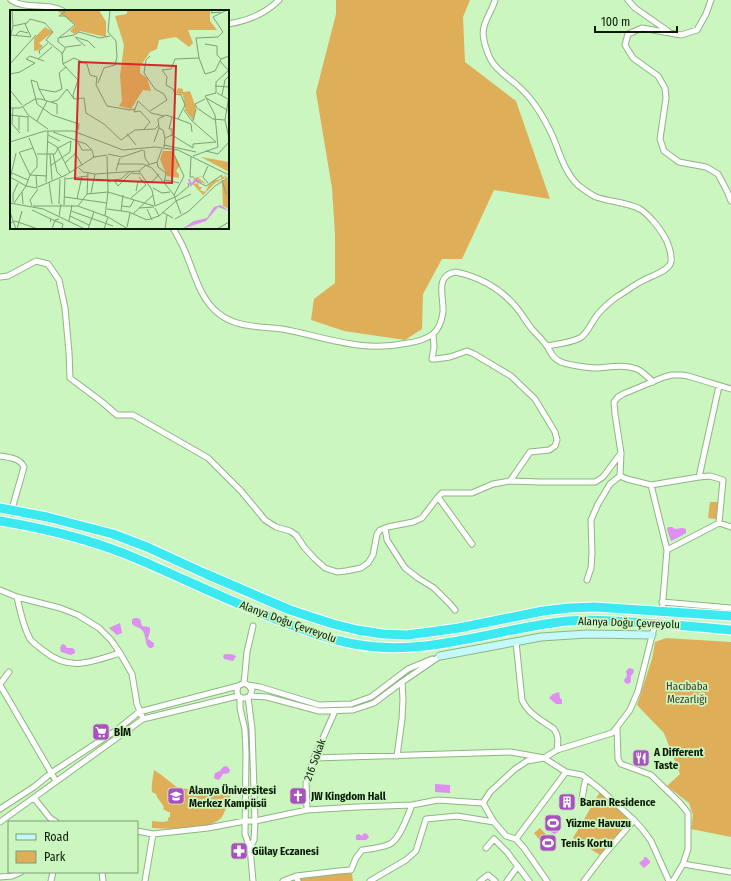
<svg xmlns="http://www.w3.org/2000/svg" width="731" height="881" font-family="'Fira Sans Condensed',sans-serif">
  <rect width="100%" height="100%" fill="#cbf6c0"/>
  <!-- green -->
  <path fill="#dfae59" d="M336 0H470L463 17 465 62 516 101 550 199 494 190 462 259H442L423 294 422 329 405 340 344 331 311 320 314 299 335 283V235L332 188 316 92 336 14Z
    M710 502H718L716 519 708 518Z
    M666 638 731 642V837L691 829 693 815 689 803 667 786 680 774 664 733 637 705 652 659 655 642Z
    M154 770 160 774 178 788 221 792 227 789 231 795C228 801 225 814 221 818 207 832 170 829 152 828V821L163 822 168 821V818L170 817V812H168L163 809 164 807 157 797 156 794 152 792C151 784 153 778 154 770Z
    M600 792 631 820 600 855 573 838Z
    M540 828 555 844 548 850 534 833Z
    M344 873 352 874 353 881H300L299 878Z"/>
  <!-- water -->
  <path fill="#dd8ff2" d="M668 527H672L675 529 682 528 686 529V533L681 536 671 541 667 529Z
    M134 618H137L140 619 142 626 148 627 150 628V632L148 638V639L154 643V646L152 648H149C144 643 147 634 141 629 138 627 135 627 132 624V620Z
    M120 623 122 633 117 635 109 628Z
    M62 644 65 645 67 648C72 648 73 647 75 651V653L71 655 61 652 60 648Z
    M225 654C229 654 232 654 236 656L233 661 224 659 223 656Z
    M629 668 633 669 634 672 631 676V682L628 684 625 683 624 680 627 676 626 671Z
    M559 692 560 698 562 700V704H556L549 698 553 694Z
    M225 766 228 767 230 770 229 773 223 774 219 780 215 779 214 777 215 773C223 771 220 768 225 766Z
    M435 784 450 785V793L435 792Z
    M550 814 554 816 556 824 559 828 558 832 555 834 552 833 550 831V823L548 818Z
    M364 833 367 834 369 837 366 840H356V835L359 834 362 836Z
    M644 857H646L650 861V863L644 868 639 863 644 859Z"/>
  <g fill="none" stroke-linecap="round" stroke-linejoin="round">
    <defs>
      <path id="street" d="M11 0C26 10 47 2 63 11
        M495 0C491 14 480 25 484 40 485 46 488 54 491 60 497 71 508 77 517 85 524 91 530 98 535 105 542 115 548 126 553 137 560 154 565 173 578 185 583 189 590 194 596 197 610 202 626 202 640 209 648 214 659 227 664 236 668 242 672 254 671 262 669 271 651 276 644 280 635 284 627 291 618 296 611 301 604 307 598 314 592 321 588 333 580 338 570 343 558 344 547 346
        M628 0 635 8 668 31
        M711 0 706 14 697 30 681 35 642 28 628 34 625 45 633 58 658 76 665 88 666 98 660 139 664 151 679 162 706 167 718 174 727 191 731 201
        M228 24C247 21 265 14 279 0
        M173 228C177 235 181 242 184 249 194 271 199 298 218 313 236 328 260 326 282 329 326 337 361 353 408 343 416 342 426 339 433 334 439 329 442 319 443 312 444 297 434 275 456 272 479 277 500 288 516 307 522 314 526 322 532 329 536 334 542 339 546 345 551 351 551 357 559 361 566 365 589 368 597 368 611 367 623 364 637 369 643 372 648 377 653 382
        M0 277 8 276 36 261 48 264 59 280 65 308 69 352 70 378 102 402 117 415H133L208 458 241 491 265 520 276 527 290 531 296 535 304 547 315 559 325 568 337 572 346 571 361 568 368 563 373 555 377 534 380 530 388 527 413 522 422 518 438 497 442 493H472L493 484 510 481 540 482H595L603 477 621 453
        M433 334 434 347 432 359H436L450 357 467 351 474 354 511 376 535 399 555 432 557 440 555 446 549 450 530 452 510 481
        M0 456C8 457 20 458 24 467L12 509
        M651 485 699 477
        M438 497 472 544
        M719 523 731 527
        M385 528 387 540 405 568 418 578 434 588 450 604 455 610
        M667 550 719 523 723 480 710 476 699 477 719 386
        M587 580 591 568 592 553 591 520 598 504 610 484 620 476
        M0 590 17 597 60 608 78 615 99 628 111 640 120 653 132 674 137 704 143 719
        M17 597C20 611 23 626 30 639 33 643 39 647 44 651 70 672 91 662 120 653
        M662 602 731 608
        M662 611 667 550 651 485 627 479 620 476 621 453 615 414 614 402 618 397 623 394 664 377 672 375H681L688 376 731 389
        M516 642 522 700C528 714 543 721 554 729 559 736 558 742 557 750
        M244 683 247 652 253 626
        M0 684 9 672
        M0 685 56 781
        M248 685 260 687 319 705 351 704 371 697 408 669 432 659
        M250 696 252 690 248 685 244 683 238 686 237 691 238 696 242 698H246L250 696 267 697 319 711 353 710 374 703 402 682 440 656
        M248 697 252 729 255 821 254 840 250 848
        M240 698V708L245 730 246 753 245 834 250 848 253 881
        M617 728 618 759 621 764 651 775 680 803 688 813V849L683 864 673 881
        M397 756 402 719 403 699 402 682
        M314 758 511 752 544 758 566 772 582 775 586 778 600 789 634 820 643 830 651 841 669 881
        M34 798 50 818 56 822
        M582 799 584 787 586 778
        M483 803 490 792 515 769 527 761 544 758 557 750 612 733 614 731 630 710 638 691 655 624
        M0 809 34 787 51 773 118 729 139 712 238 686
        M307 810 306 783 314 758 335 711
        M0 822 143 719 238 696
        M137 831 153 834 208 828 245 821H255L307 810 357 807 412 805 438 800 483 803 494 822 506 836 516 839 524 848 547 881
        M516 839 566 772
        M486 848 494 839 507 852 529 881
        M683 864 731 872
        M102 872 103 881
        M296 876 339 871 351 870 356 858 362 850C371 849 381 848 390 844 400 839 408 815 412 805
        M0 877 12 876 21 872
        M51 881 53 872
        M145 881 153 834
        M283 881 296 876 298 881
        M370 881 406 860 416 851 426 819 457 816 494 822
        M480 881 488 875 495 881
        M507 881 518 866
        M584 881 603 856 634 820"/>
      <path id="secondary" d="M440 656 541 637 587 634 652 635"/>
      <path id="highway" d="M0 508 47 517 113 534 147 547 206 574 290 610 333 624 357 630 383 634 407 635 430 632 459 628 543 611 569 608 595 607 731 616
        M0 521C48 529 97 541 142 561 191 582 239 606 289 624 310 632 331 640 354 644 426 658 497 628 568 621 593 619 619 621 644 623 673 625 702 627 731 630"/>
    </defs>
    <!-- street casing -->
    <use href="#street" stroke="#8eb682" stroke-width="7"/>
    <!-- secondary casing -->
    <use href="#secondary" stroke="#8eb682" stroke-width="9"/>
    <!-- highway casing -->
    <use href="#highway" stroke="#fff" stroke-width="11"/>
    <!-- street -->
    <use href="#street" stroke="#fff" stroke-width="5"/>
    <!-- secondary -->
    <use href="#secondary" stroke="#c4f9fb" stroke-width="7"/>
    <!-- highway -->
    <use href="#highway" stroke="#3beaf1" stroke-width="9"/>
  </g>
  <!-- icons -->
  <defs>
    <symbol id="supermarket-square" viewBox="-11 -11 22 22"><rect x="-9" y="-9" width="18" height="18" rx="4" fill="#a952bf" stroke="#cbf6c0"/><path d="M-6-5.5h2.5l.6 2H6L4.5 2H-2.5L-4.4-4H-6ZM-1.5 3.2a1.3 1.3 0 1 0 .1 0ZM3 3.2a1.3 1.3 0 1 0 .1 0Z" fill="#fff"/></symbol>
    <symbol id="restaurant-square" viewBox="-11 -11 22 22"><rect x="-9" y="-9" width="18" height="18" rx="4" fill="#a952bf" stroke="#cbf6c0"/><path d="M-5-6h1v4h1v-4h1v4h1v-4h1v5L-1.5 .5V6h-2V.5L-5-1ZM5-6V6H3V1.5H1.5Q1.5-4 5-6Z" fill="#fff"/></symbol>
    <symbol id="university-square" viewBox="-11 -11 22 22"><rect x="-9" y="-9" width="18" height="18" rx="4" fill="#a952bf" stroke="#cbf6c0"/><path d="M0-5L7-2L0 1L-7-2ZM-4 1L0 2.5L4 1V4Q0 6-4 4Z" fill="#fff"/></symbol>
    <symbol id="church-square" viewBox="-11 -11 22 22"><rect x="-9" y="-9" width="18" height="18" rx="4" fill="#a952bf" stroke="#cbf6c0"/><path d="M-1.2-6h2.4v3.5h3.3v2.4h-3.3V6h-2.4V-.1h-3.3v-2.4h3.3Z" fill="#fff"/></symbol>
    <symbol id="building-square" viewBox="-11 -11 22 22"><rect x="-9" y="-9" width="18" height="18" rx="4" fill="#a952bf" stroke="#cbf6c0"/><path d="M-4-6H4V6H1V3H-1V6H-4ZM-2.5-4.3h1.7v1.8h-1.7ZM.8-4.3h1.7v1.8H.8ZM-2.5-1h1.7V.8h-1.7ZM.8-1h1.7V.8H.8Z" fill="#fff"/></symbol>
    <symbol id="stadium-square" viewBox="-11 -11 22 22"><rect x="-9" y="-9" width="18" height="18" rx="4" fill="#a952bf" stroke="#cbf6c0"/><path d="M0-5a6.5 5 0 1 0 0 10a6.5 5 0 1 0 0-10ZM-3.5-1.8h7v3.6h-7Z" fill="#fff"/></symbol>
    <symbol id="pharmacy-square" viewBox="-11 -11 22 22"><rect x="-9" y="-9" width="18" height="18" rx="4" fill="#a952bf" stroke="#cbf6c0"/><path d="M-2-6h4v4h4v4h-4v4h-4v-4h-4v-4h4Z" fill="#fff"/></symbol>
  </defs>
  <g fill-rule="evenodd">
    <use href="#supermarket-square" x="91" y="722" width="20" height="20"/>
    <use href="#restaurant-square" x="631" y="748" width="20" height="20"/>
    <use href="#university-square" x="166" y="786" width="20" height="20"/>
    <use href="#church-square" x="288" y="786" width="20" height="20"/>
    <use href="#building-square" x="557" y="792" width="20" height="20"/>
    <use href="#stadium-square" x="543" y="813" width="20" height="20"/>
    <use href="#stadium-square" x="538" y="833" width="20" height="20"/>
    <use href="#pharmacy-square" x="229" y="841" width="20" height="20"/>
  </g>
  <g text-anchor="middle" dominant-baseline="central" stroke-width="3.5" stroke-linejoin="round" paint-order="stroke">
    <!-- street labels -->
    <g font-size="11" fill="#0b1a07" stroke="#cbf6c0">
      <text transform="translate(288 622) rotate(20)">Alanya Doğu Çevreyolu</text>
      <text transform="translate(629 623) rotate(2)">Alanya Doğu Çevreyolu</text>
      <text transform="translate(315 760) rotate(-70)">216 Sokak</text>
    </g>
    <!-- park labels -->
    <g font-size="11" fill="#443722" stroke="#cbf6c0">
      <text x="687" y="686">Hacıbaba<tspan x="687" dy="13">Mezarlığı</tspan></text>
    </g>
    <!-- poi labels -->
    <g font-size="11" font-weight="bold" fill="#0b1a07" stroke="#cbf6c0" text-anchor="start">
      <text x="114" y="732">BİM</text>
      <text x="654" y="752">A Different<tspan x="654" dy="13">Taste</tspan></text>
      <text x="189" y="790">Alanya Üniversitesi<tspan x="189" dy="13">Merkez Kampüsü</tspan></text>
      <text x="311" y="796">JW Kingdom Hall</text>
      <text x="580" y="802">Baran Residence</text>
      <text x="566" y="823">Yüzme Havuzu</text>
      <text x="561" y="843">Tenis Kortu</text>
      <text x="252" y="851">Gülay Eczanesi</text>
    </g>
  </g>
  <!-- overview -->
  <g transform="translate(10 10)">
    <rect width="219" height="219" fill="#cbf6c0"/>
    <path d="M46 0H89L96 12V27L70 21 64 24 60 21 66 15ZM117 0H200V11L207 20H178L183 33 179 37 166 27 149 30 147 39 140 42 130 57V63L137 68 141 81 133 80 121 99 109 96 112 91 110 66 114 35 105 6 117 4ZM35 17 43 22 29 33 33 36 29 40 24 41V28ZM168 78 173 79V82L180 81 186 98 183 110 175 100 173 85 166 83ZM153 141H163L170 155 166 161 169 164V168L157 166 150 149ZM191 147 219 152V161H217ZM214 164 217 167 205 173 193 185 183 174 184 168 193 166 188 168 197 174 186 171 184 174 188 173 189 177H192L190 180 195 182 200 173 201 175 202 171 211 169V166L215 167ZM217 169 219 172V199L213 196 212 172Z" fill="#dfae59"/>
    <path d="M211 195 219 201 208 197 196 211 172 219 184 211 197 208 204 197Z" fill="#dd8ff2"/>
    <path fill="none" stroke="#dd8ff2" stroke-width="2" d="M179 169 181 175 186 170 191 172"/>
    <path fill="none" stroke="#7e9e76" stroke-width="1" d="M2 0 3 16M203 0 201 3 211 2M15 14 21 27M1 25 21 27M6 25 10 21 18 23M50 27 65 15 55 6H49L55 2 53 1M65 27 78 31 85 38M0 28 3 16 17 13 20 9 35 13 43 22 36 30 52 43 53 54 68 70 63 85 64 89M66 28 75 36M195 34 207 36V45L211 49M56 38 48 32V28L64 25 69 22 90 28 100 26M30 44 29 41 38 33M52 44 56 37 71 35M189 48 195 64 205 61 211 49 219 46M28 49 42 37M210 51 218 60M0 54 26 25M53 54 64 48 77 54 80 65 87 67 86 75 97 96 120 100 125 99 128 91 141 103 154 106M0 64 10 62 25 53 16 49 20 46 34 51M88 73 94 58 105 55 107 47 106 31 98 22 100 0M205 76 219 77M29 79 27 72 21 70 27 94 42 105 69 114 68 120M0 80 12 95M207 83 218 89M212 85 215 70 219 66M219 86 215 110 219 128M196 88 219 101M195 89 185 94 187 98 203 109 215 110M35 90 29 79 45 82 52 79 49 63 56 57M41 92 48 90 57 79 64 89 74 88 76 103 94 114 111 130 125 120 145 119 148 116M13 97 18 105 38 119M0 98H10L25 89H31L47 94V104M3 98 2 114 10 123M125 99 124 102 130 101 140 112 134 119M174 100 182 111M140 101 157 90 154 84 145 79 134 63 136 50 140 46M0 105 18 107M9 106V120M18 106V122M168 109 181 114 182 122M27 111 37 91M183 111 186 99M43 122 76 134 82 140 84 148M117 124 126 135M38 125 50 131M162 125 183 138V134L206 132 182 111M19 128 27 148V157L20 165M155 128 162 125V119H159L162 107M37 131 47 137 60 163M0 132 35 121H63L113 140 145 137 168 140 219 165M68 132 72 140H81M144 132 149 118M154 135 186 142M154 137 155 128 153 120 149 118 148 109 156 105 168 109 175 95 171 85 165 84 163 79 156 75 157 67 152 60 161 59 165 49 189 48 186 28 208 27 213 22 203 7 217 0M164 139V145L174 166 164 185 171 204M134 140 135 148 139 154M196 141 208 144 219 132M10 142 23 138M65 143 72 155M27 144H40L42 170M40 144H45L48 138 61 131M43 144 47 162 52 167M98 144 112 147 133 140M183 146 208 137 205 105 195 86 206 83V72L219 60M181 147 180 167H184M147 152 148 157 156 163 154 173M55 153 67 142M107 154H133L142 158 164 185M40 156 60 142 61 131M198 156 193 167 198 173M69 158 73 162 85 164 129 161 142 180 145 196M106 161 110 148M129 161 135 156 147 152 152 139M2 163 18 170M20 165 37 166M0 167 16 176 27 178 26 166M0 169 6 143M56 169 78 166M104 170 111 169 120 161M155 170 169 173M212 170 216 184M186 171 196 176 212 165M36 172 38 121M39 172 42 194M98 172 104 170 108 176 121 163 130 164M141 173 149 164M28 177 56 165 84 147 97 145M143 178 152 183 160 182M126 181 128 172 133 170M12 182 13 194M81 183 85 164M77 184 78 162M55 187 97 193M121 188 136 175 129 167M67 189 72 166M3 192V184L8 173M0 193 33 199 75 219M4 193 16 176 20 165 9 142M49 194 50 169M54 195 55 167M22 196 20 190 28 179M23 196H68L98 207 118 219M68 196 77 184 98 182 144 196M112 196 120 197 124 190M145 196 167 186 179 176 178 173M129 198 144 197M97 199 119 202 137 210 149 206 145 198M137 199 142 210M22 200 41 209 40 212M61 201 103 216M111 201 113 185M0 202 6 219M152 202 163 208M123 204 143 185M49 206 51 194M60 206 79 215M95 206 98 182 97 146M149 206 166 191 181 184M41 209 53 214 52 219M165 209 179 201 205 176 219 167M59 211 62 195M0 213 5 211 28 219M117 217 120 203M7 219 12 201M42 219 45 210 49 209M78 219 84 202M94 219 98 207M155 219 157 205M207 219 219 212"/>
    <path fill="#d62828" fill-opacity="0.15" stroke="#d62828" stroke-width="2" d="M69 52 166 56 162 173 65 169Z"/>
    <rect width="219" height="219" fill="none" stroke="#0b1a07" stroke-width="2"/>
  </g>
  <!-- legend -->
  <rect x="8" y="821" width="130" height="52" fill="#cbf6c0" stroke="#7e9e76"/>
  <rect x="16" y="834" width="20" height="6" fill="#c4f9fb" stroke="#7e9e76"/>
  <text x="44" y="841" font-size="12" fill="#0b1a07">Road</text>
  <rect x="16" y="851" width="20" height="12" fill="#dfae59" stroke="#7e9e76"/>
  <text x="44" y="861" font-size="12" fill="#0b1a07">Park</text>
  <!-- scale -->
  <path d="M595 26v6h82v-6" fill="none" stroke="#0b1a07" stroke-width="2"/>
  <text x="601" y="26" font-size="12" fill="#0b1a07" stroke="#cbf6c0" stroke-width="3" paint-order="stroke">100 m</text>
</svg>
